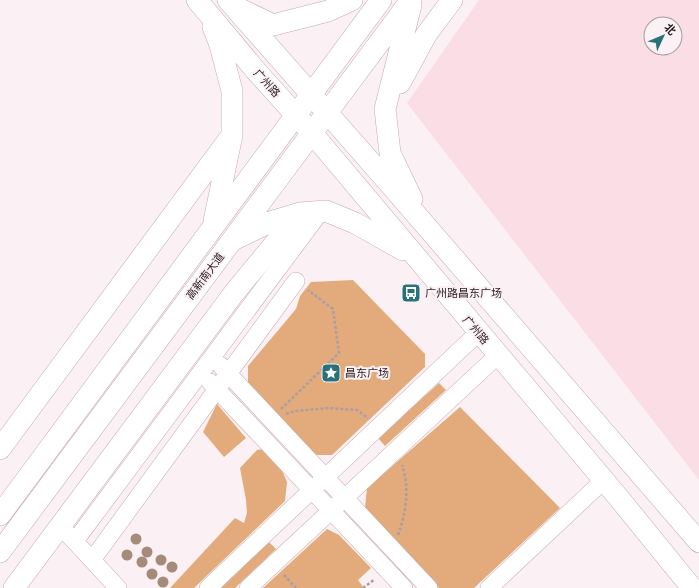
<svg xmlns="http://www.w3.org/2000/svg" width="699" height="588" font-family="Poppins,'Noto Sans SC',sans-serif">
  <rect width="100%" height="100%" fill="#fbf0f3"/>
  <!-- built -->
  <path fill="#fbdde6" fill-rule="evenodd" d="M479 0H699V480L407 103ZM651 24H675V48H651Z"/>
  <!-- forest -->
  <path fill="#e3ab7b" d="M353 280 425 354V367L332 455H314L248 383V366L296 309 300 296 311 282Z
    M439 383 446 390 385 446 378 438Z
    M217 404 246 438 224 457 203 432Z
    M460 407 560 508 474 588H439L365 508 367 488Z
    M264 449 280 466 287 482 285 501 194 588H170L235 518 244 523 247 513 246 500 240 468 257 450Z
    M327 529 339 535 371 568 358 580 364 588H263Z
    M269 542 276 549 235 588H221Z"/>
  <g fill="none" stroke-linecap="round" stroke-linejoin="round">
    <defs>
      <path id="minor" d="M220 365 429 588
        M210 382 404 588
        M66 532 118 588
        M78 537 321 211
        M92 560 296 281
        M208 588 479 332
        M248 588 498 355
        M489 588 604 480"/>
      <path id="major" d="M197 0 257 72 312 133 618 497 692 588
        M228 0 382 175 699 542
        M411 5 385 109 390 153 412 199
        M242 10 273 25 328 11 352 0
        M213 27 220 45 232 91V135L214 221
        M400 83 426 35 452 0
        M233 240 270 222 300 213 326 211 355 223 403 250
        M0 449 232 135
        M0 515 381 0
        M0 552 411 0
        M14 588 234 293 300 213"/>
    </defs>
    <!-- minor casing -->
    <use href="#minor" stroke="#c4a9b0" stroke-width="18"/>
    <!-- major casing -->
    <use href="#major" stroke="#c4a9b0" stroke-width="22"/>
    <!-- path -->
    <path stroke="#a99ea1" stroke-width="2.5" stroke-dasharray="3 2" stroke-linecap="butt" d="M281 409 339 353 333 309 308 290
      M286 414 295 411 328 408 357 410 368 418
      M398 535C406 514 410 487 402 465
      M284 575 296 588
      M363 588 375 579"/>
    <!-- minor -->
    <use href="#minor" stroke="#fff" stroke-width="17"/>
    <!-- major -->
    <use href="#major" stroke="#fff" stroke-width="21"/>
  </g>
  <!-- trees -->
  <g fill="#a58b79">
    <circle cx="136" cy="539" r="5.5"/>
    <circle cx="147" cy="552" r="5.5"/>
    <circle cx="127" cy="555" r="5.5"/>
    <circle cx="161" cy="560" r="5.5"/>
    <circle cx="142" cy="562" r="5.5"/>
    <circle cx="172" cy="567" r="5.5"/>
    <circle cx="152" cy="574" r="5.5"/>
    <circle cx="163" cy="582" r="5.5"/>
  </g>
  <!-- icons -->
  <defs>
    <symbol id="bus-square" viewBox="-11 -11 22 22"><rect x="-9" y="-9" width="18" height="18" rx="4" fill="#287279" stroke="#fbf0f3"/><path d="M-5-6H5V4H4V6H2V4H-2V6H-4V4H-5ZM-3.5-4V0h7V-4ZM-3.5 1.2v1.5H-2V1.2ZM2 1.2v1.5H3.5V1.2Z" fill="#fff"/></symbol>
    <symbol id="sight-square" viewBox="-11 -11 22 22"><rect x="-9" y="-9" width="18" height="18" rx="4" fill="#287279" stroke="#fbf0f3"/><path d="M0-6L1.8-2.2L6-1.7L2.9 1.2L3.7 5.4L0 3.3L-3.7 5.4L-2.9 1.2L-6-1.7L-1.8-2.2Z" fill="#fff"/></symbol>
  </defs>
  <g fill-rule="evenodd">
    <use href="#bus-square" x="400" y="282" width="22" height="22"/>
    <use href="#sight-square" x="320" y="362" width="22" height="22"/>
  </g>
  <g text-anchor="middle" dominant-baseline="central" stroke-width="4" stroke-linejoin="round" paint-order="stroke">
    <!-- street labels -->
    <g font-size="11" fill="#251b1e" stroke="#fbf0f3">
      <text transform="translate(267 83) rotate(48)">广州路</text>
      <text transform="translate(205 276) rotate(-53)">高新南大道</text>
      <text transform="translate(476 330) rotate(50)">广州路</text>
    </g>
    <!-- poi labels -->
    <g font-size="11" fill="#251b1e" stroke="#fbf0f3" text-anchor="start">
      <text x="425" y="293">广州路昌东广场</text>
      <text x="345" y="373">昌东广场</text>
    </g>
  </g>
  <!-- north arrow -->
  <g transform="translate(663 36) rotate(46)"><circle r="19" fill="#fbf0f3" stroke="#a59b9e"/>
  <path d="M0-3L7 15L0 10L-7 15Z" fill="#287279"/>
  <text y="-6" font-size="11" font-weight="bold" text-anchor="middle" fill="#251b1e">北</text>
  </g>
</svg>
